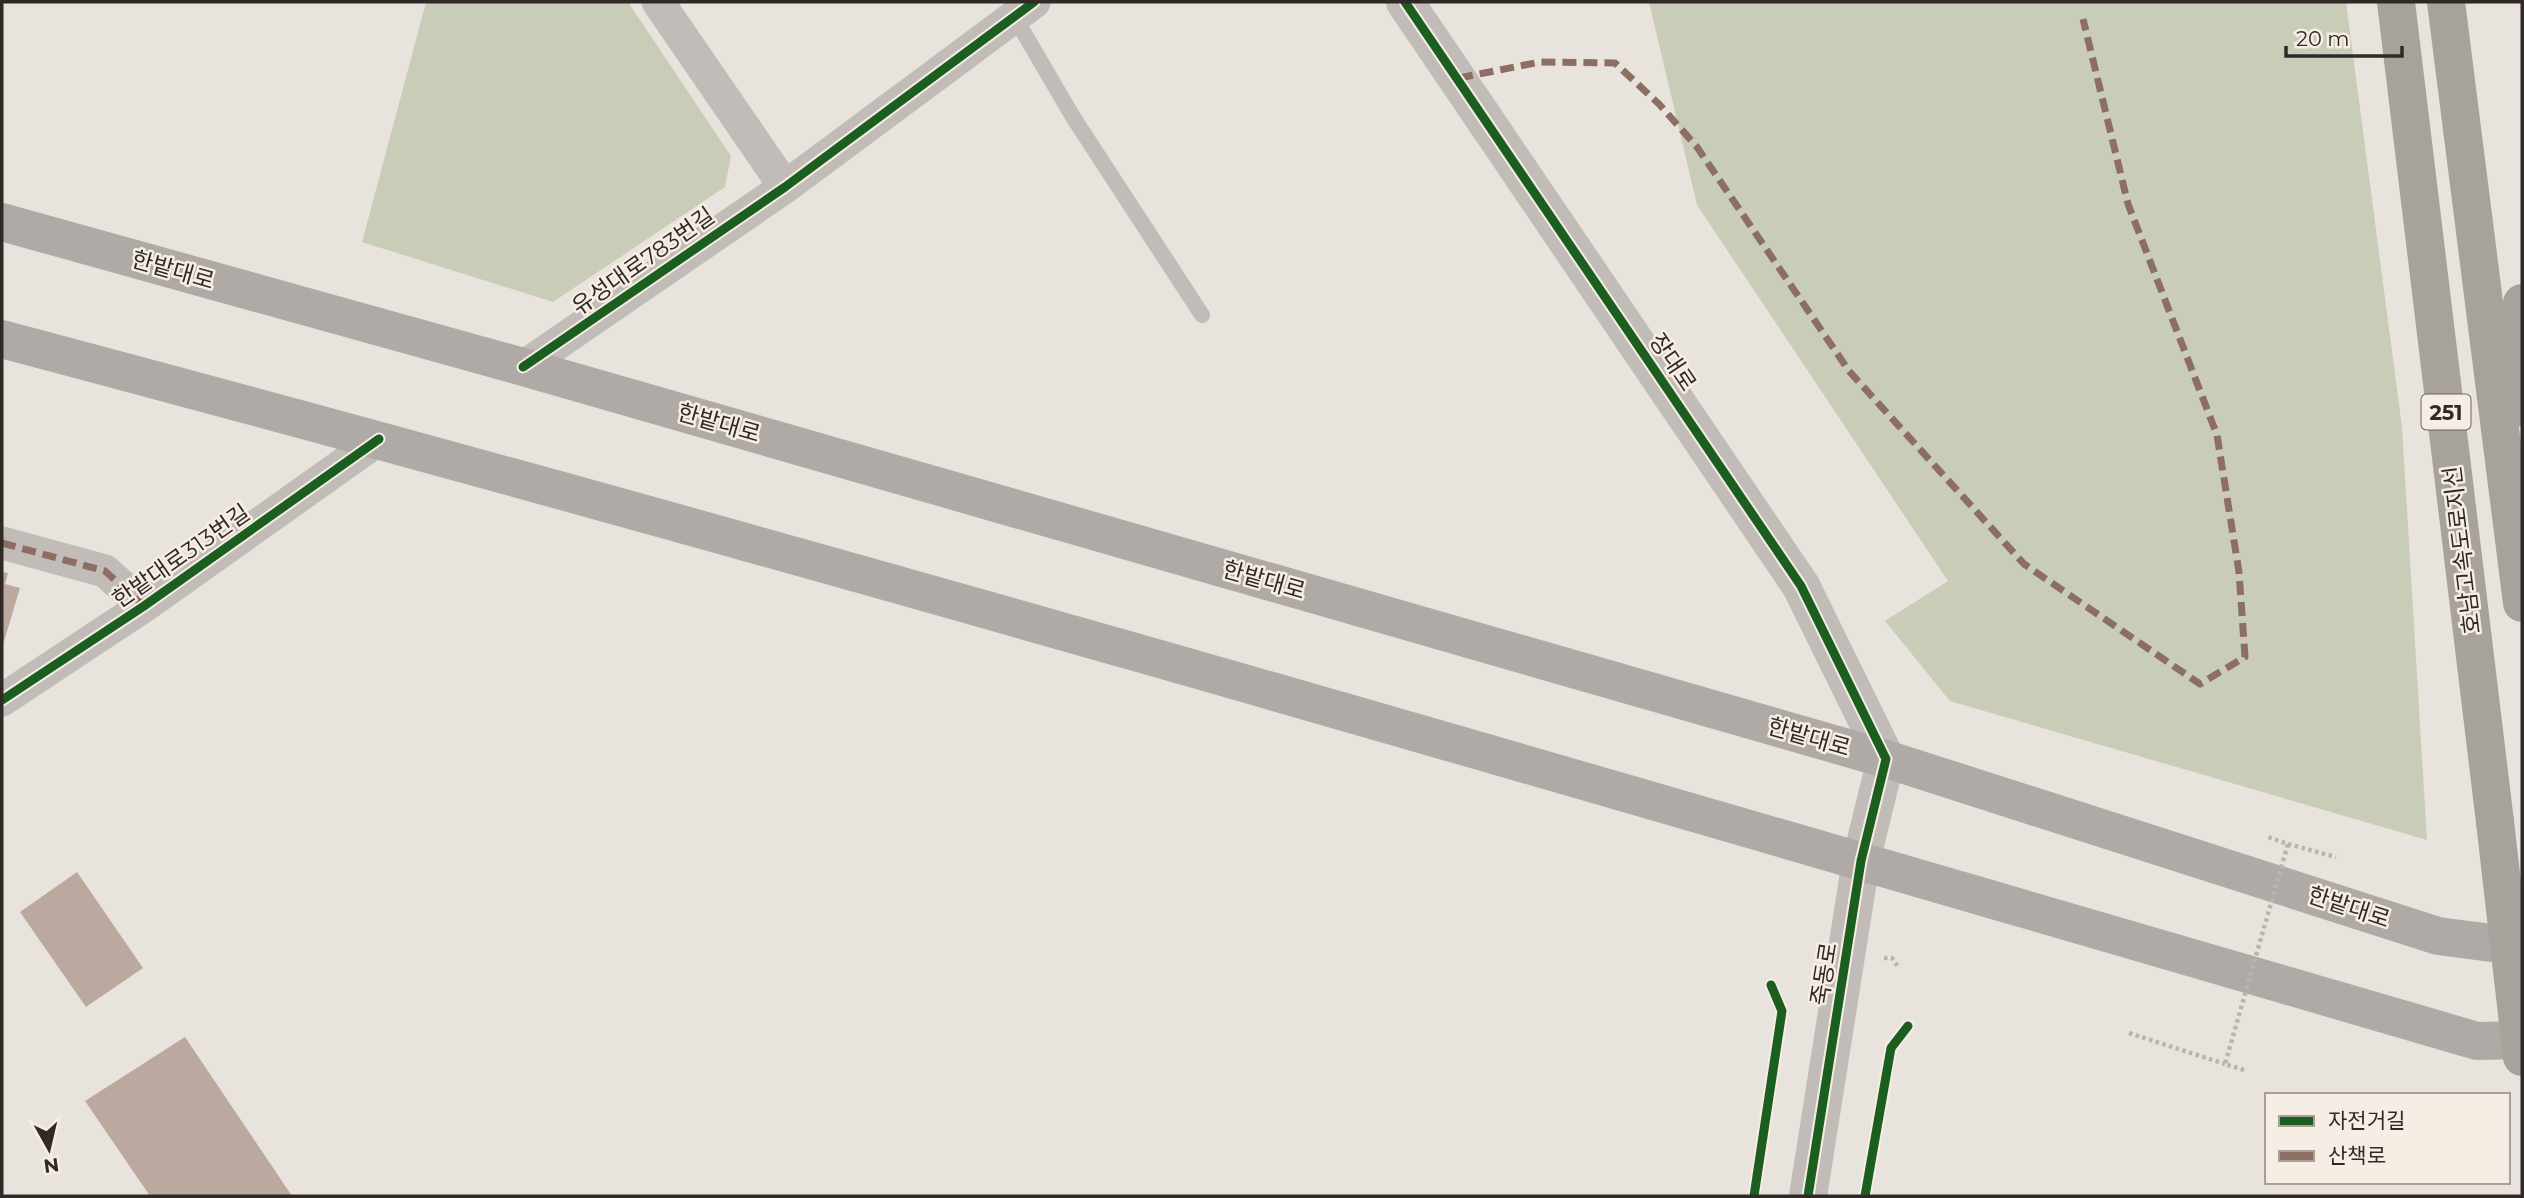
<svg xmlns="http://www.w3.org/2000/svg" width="2524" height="1198" font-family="Montserrat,'Noto Sans KR',sans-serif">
  <rect width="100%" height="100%" fill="#e9e3dd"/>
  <!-- green -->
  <path fill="#c9cdb8" d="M426 2H628L731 156 725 187 553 302 362 242Z
    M1649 2H2346L2402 427 2427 840 1950 701 1885 621 1948 581 1697 205Z"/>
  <!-- building -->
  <path fill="#bba9a0" d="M2 572 8 573 5 584 20 588 2 648Z
    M77 872 143 968 86 1007 20 912Z
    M185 1037 292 1196H150L85 1101Z"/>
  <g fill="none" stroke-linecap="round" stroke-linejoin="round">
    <!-- path -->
    <path stroke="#bab4af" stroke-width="4.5" stroke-dasharray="3.5 3.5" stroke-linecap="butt" d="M2288 844 2336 857
      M1884 958H1892L1899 968
      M2129 1033 2225 1064"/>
    <!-- service -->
    <path stroke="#c1bcb7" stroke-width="16" d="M1014 16 1073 117 1202 315"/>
    <!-- minor -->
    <path stroke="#c1bcb7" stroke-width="33" d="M658 2 785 187
      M523 367 785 187 1034 2
      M2 543 105 571 144 606
      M2 700 144 606 379 439"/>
    <!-- tertiary -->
    <path stroke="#c1bcb7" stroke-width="38" d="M1405 2 1801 586 1886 759 1861 861 1808 1196"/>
    <!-- primary -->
    <path stroke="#b0aaa6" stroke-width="38" d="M2 222 523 367 1886 759 2438 936 2522 947
      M2 339C831 559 1654 801 2477 1041L2522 1040"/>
    <!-- motorway -->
    <path stroke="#a8a29c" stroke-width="38" d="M2396 2 2495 822
      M2446 2 2522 603
      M2515 408 2522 303"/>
    <!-- path-bridge -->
    <path stroke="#bab4af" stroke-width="4.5" stroke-dasharray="3.5 3.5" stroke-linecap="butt" d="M2244 1070 2225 1064 2288 844 2268 837"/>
    <!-- motorway-bridge -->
    <path stroke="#a8a29c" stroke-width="38" d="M2495 822 2522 1057"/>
    <!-- quiet -->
    <path stroke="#8d6e63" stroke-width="7" stroke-dasharray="14 7" stroke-linecap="butt" d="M1459 78 1540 62 1615 63 1659 104 1697 147 1849 371 2024 564 2200 684 2245 657 2239 572 2217 435 2128 204 2083 19
      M2 543 105 571 144 606"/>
    <defs>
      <path id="cycleway" d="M1405 2 1801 586 1886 759 1861 861 1808 1196
        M523 367 785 187 1034 2
        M2 700 144 606 379 439
        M1754 1196 1782 1011 1771 985
        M1865 1196 1891 1048 1908 1026"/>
    </defs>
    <!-- cycleway casing -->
    <use href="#cycleway" stroke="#f6eee4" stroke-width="13"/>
    <!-- cycleway -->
    <use href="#cycleway" stroke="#1b5e20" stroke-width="9"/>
  </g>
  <g text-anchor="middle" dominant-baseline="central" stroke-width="5" stroke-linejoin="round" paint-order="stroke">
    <!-- shield labels -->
    <rect fill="#f6eee4" stroke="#6c645f" stroke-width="2" x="2421.5" y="394.5" width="49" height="35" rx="5"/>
    <g font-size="21" font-weight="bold" fill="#312926">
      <text x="2446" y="412">251</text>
    </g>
    <!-- street labels -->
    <g font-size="23" fill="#312926" stroke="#f6eee4">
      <text transform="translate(643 261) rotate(-35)">유성대로783번길</text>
      <text transform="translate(173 270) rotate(16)">한밭대로</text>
      <text transform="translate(1673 362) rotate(56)">장대로</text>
      <text transform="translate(719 423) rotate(16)">한밭대로</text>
      <text transform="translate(2462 550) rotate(-97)">호남고속도로지선</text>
      <text transform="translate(181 556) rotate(-35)">한밭대로313번길</text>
      <text transform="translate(1264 580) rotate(16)">한밭대로</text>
      <text transform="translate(1809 737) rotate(16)">한밭대로</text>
      <text transform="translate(2349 907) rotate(18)">한밭대로</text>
      <text transform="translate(1824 974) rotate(-81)">죽동로</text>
    </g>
  </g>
  <!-- border -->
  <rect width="2524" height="1198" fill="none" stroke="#312926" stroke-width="7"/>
  <!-- legend -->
  <rect x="2265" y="1093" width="245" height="91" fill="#f6eee4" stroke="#a79f98" stroke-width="2"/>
  <rect x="2279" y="1116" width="35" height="10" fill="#1b5e20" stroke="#a79f98" stroke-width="2"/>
  <text x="2328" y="1128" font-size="21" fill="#312926">자전거길</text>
  <rect x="2279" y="1151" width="35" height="10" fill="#8d6e63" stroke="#a79f98" stroke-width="2"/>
  <text x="2328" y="1163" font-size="21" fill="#312926">산책로</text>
  <!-- north arrow -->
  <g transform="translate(49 1149) rotate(172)" stroke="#f6eee4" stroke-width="5" paint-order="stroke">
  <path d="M0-5L12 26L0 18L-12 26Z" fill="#312926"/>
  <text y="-10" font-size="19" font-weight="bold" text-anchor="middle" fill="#312926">N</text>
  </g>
  <!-- scale -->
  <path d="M2286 46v10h116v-10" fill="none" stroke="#312926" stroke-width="3.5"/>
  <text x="2296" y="46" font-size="21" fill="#312926" stroke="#f6eee4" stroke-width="5" paint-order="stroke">20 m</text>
</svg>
